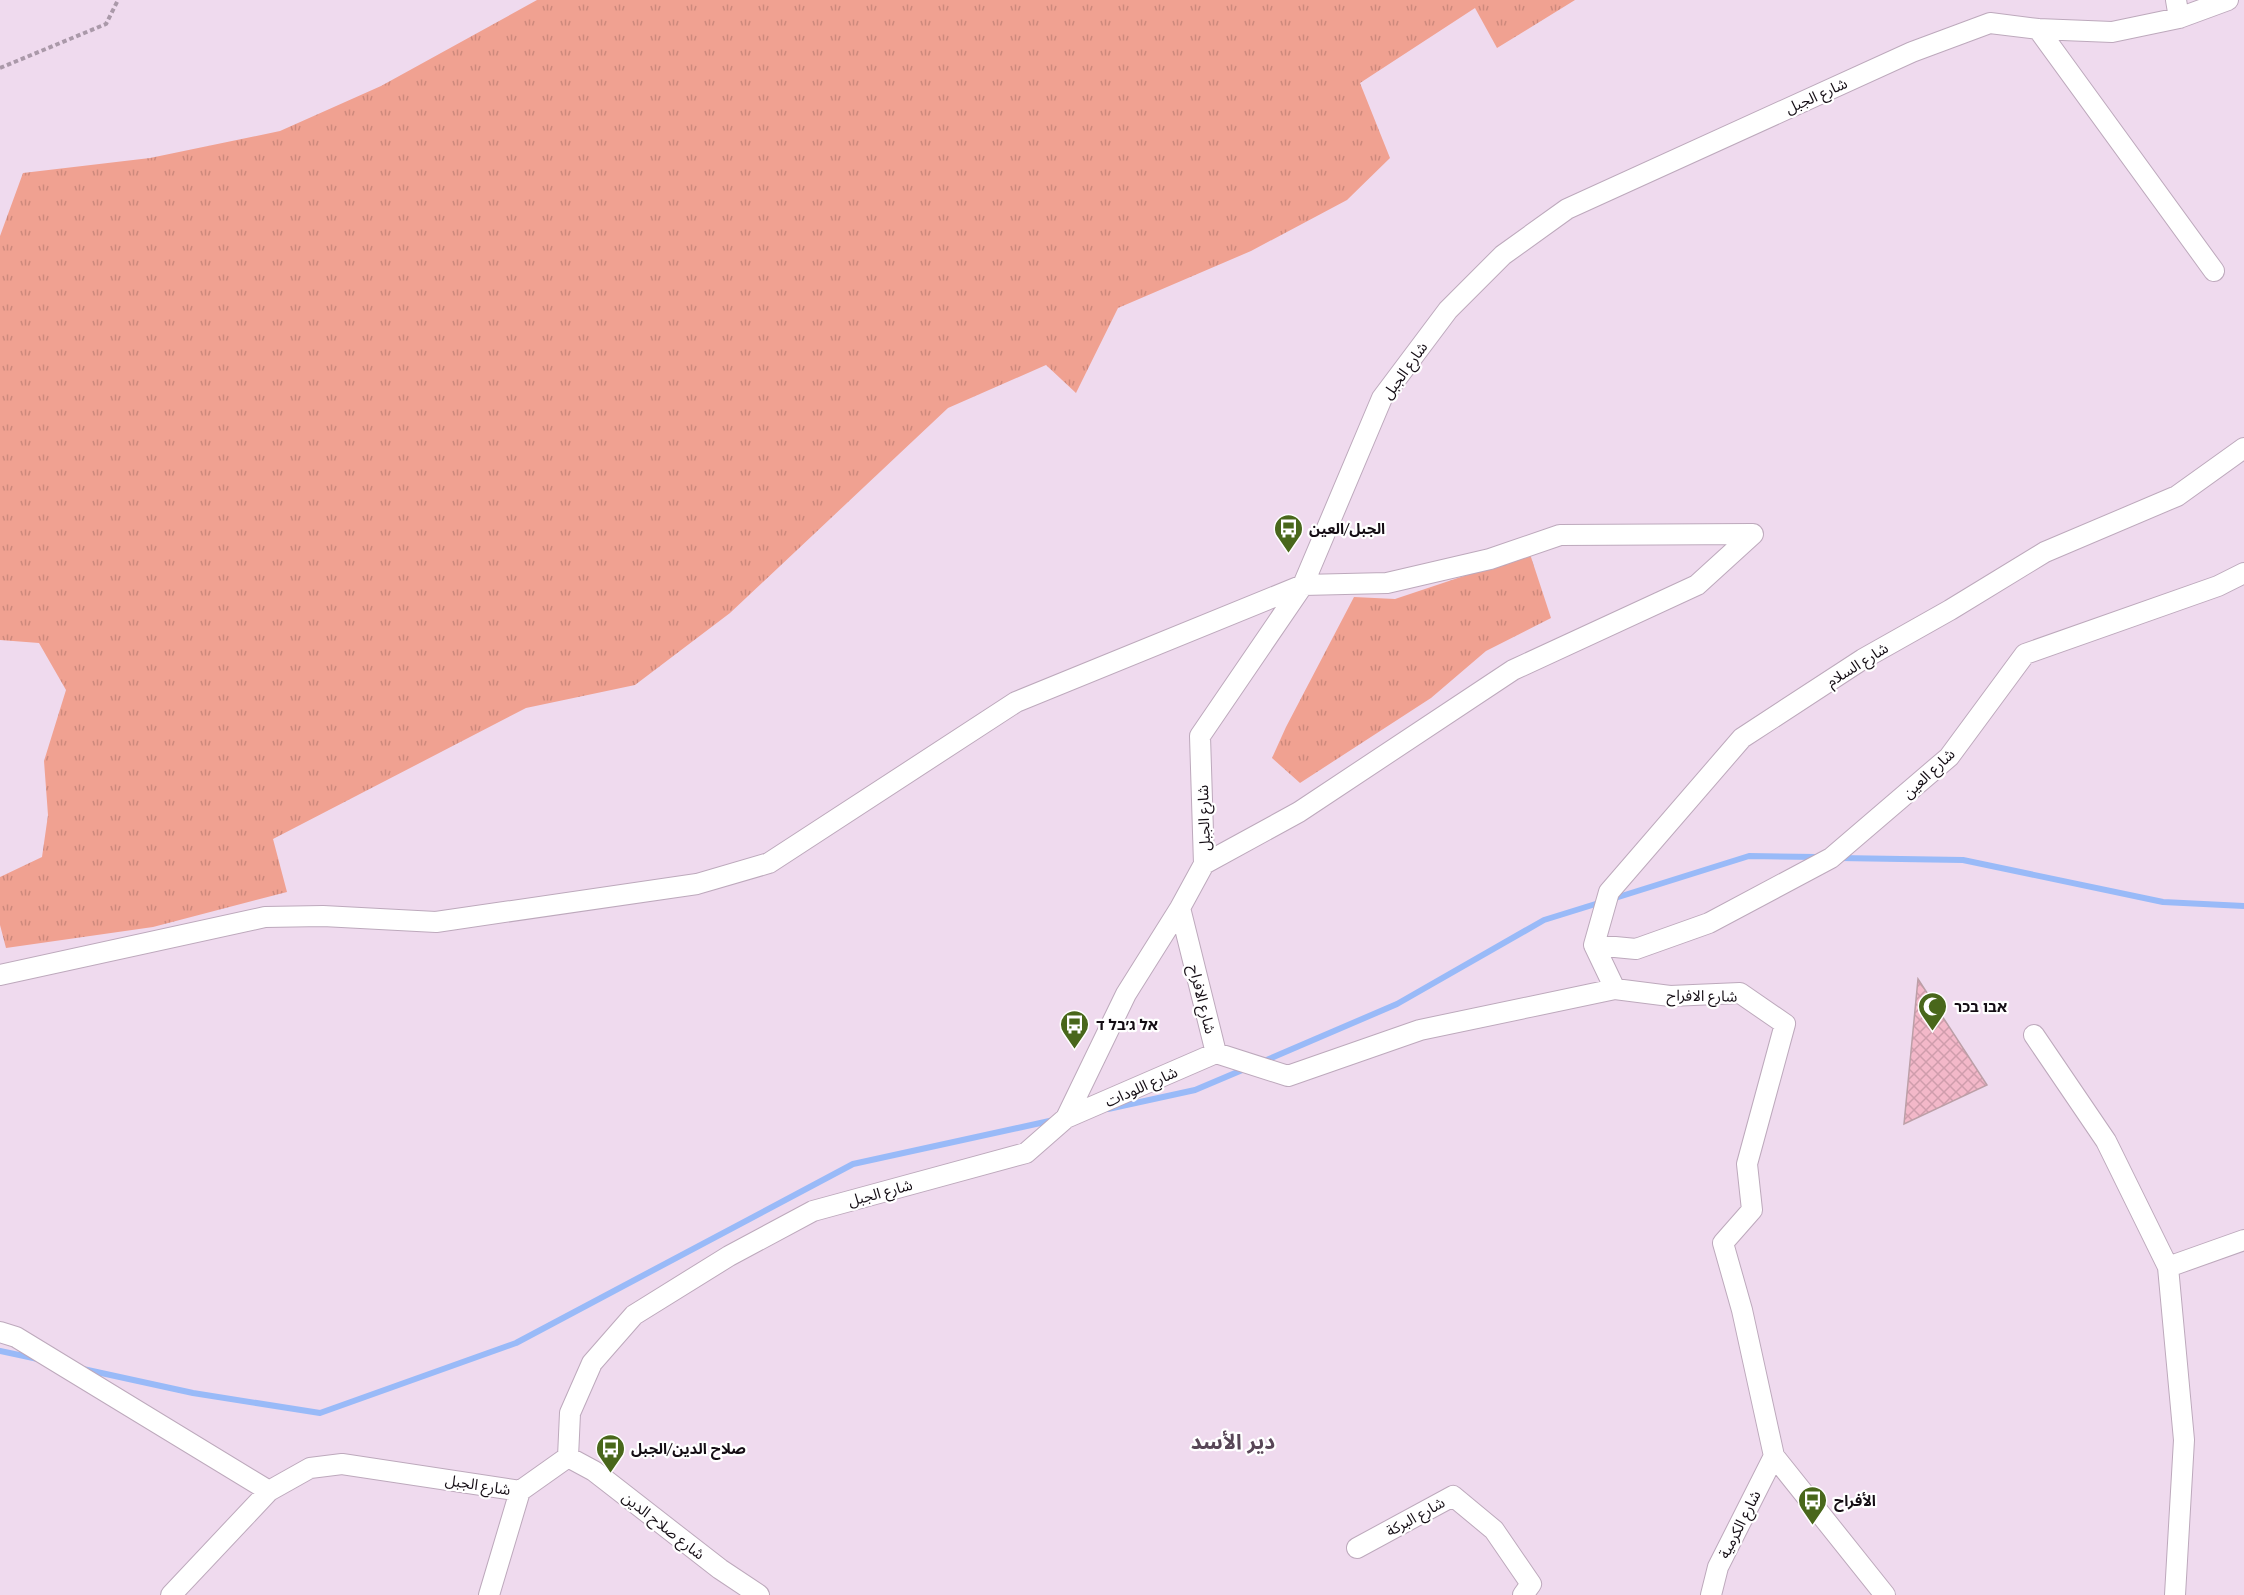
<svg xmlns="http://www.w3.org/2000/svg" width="2244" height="1595" font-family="'PT Serif','Noto Sans Arabic','Noto Sans Hebrew',serif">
  <defs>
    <pattern id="grass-tufts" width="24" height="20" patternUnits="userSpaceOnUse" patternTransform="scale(1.5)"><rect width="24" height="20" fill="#f0a191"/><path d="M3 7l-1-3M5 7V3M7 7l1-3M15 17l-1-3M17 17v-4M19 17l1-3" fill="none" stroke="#cd897c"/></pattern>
    <pattern id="building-cross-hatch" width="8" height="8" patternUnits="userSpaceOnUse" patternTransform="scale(1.5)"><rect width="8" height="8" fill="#f3b8c9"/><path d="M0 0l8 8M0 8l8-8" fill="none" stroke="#cf9dac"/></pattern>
  </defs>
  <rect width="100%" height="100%" fill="#efdaee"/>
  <!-- grass -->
  <path fill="url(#grass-tufts)" d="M537 0H1575L1497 48 1475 8 1360 83 1390 158 1347 200 1251 251 1118 308 1076 393 1046 365 948 408 730 613 635 685 526 708 273 839 287 892 153 927 6 948 0 925V877L42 857 48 815 44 761 66 690 39 643 0 640V236L23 173 150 158 280 131 381 86Z
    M1530 554 1551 618 1486 651 1431 698 1300 783 1272 758 1286 727 1354 597 1395 599Z"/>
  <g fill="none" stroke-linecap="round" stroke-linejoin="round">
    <!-- stream -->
    <path stroke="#99baf8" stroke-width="6" d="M1839 858 1963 860 2163 902 2244 906
      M1612 899 1749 856 1817 857
      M1262 1062 1397 1004 1544 920 1602 902
      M1108 1109 1195 1090 1247 1068
      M0 1351 38 1359
      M83 1369 193 1393 320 1413 516 1343 853 1164 1054 1120"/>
  </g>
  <!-- building -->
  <path fill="url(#building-cross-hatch)" stroke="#bc9fa7" stroke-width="1.5" d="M1918 979 1987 1085 1904 1124Z"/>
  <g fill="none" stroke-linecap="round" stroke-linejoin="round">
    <defs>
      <path id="minor" d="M2176 0 2179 18
        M2038 29 2214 271
        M1180 908 1216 1053 1288 1076 1420 1030 1615 989 1670 996 1740 993 1785 1024 1747 1164 1752 1210 1723 1243 1742 1310 1774 1456 1885 1595
        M1594 945 1636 949 1709 923 1831 858 1949 757 2025 654 2218 586 2244 573
        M0 975 265 917 323 916 436 922 697 884 769 863 1016 702 1303 585 1387 583 1490 559 1560 535 1753 534 1697 585 1513 670 1299 812 1204 864
        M1615 989 1594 945 1609 892 1742 738 1863 659 1950 610 2045 552 2177 496 2244 448
        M2034 1035 2106 1141 2168 1267 2184 1440 2175 1595
        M1066 1118 1216 1053
        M2168 1267 2244 1240
        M0 1332 16 1337 269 1491
        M568 1457 594 1471 720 1569 759 1595
        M1357 1548 1453 1496 1494 1530 1531 1584 1523 1595
        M171 1595 269 1491 310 1468 342 1464 520 1491 568 1457 570 1413 592 1363 634 1315 729 1256 813 1211 1026 1153 1066 1118 1126 994 1180 908 1204 864 1200 736 1303 585 1382 398 1448 310 1503 255 1567 209 1912 52 1990 23 2038 29 2112 32 2179 18 2228 0
        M489 1595 520 1491
        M1711 1595 1718 1567 1774 1456"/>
    </defs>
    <!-- minor casing -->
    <use href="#minor" stroke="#bda9bc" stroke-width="22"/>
    <!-- path -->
    <path stroke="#aa99a9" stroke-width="4" stroke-dasharray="4.5 3" stroke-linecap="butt" d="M0 68 106 24 118 0"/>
    <!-- minor -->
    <use href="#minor" stroke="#fff" stroke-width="20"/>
  </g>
  <!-- icons -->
  <defs>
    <symbol id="bus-pin" viewBox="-11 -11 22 30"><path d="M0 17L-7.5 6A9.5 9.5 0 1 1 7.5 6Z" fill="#49671b" stroke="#fff"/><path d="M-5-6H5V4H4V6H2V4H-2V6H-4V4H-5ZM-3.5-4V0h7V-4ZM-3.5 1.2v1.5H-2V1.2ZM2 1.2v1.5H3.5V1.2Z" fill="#fff"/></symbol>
    <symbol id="mosque-pin" viewBox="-11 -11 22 30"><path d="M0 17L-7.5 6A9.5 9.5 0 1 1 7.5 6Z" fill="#49671b" stroke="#fff"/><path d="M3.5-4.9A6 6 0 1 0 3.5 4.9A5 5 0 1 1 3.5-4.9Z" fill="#fff"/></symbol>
  </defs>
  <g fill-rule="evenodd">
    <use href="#bus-pin" x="1272" y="512" width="33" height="45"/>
    <use href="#mosque-pin" x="1916" y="990" width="33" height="45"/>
    <use href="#bus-pin" x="1058" y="1008" width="33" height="45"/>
    <use href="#bus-pin" x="594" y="1432" width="33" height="45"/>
    <use href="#bus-pin" x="1796" y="1484" width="33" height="45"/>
  </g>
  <g text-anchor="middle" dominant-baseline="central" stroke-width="4.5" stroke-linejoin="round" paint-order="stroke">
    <!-- street labels -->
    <g font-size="15" fill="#140d14" stroke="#fff">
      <text transform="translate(1816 95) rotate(-24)">شارع الجبل</text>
      <text transform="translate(1404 370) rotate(-54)">شارع الجبل</text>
      <text transform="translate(1857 664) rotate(-32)">شارع السلام</text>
      <text transform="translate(1928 773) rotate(-43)">شارع العين</text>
      <text transform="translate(1203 818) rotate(-92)">شارع الجبل</text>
      <text transform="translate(1702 995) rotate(1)">شارع الافراح</text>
      <text transform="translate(1203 999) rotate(76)">شارع الافراح</text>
      <text transform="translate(1141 1086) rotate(-24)">شارع اللودات</text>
      <text transform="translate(880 1192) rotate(-15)">شارع الجبل</text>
      <text transform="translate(478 1484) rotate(9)">شارع الجبل</text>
      <text transform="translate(1415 1516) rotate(-29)">شارع البركة</text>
      <text transform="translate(1739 1524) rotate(-63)">شارع الكرمية</text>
      <text transform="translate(664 1525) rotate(38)">شارع صلاح الدين</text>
    </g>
    <!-- poi labels -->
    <g font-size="15" font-weight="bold" fill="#140d14" stroke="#fff" text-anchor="start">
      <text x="1309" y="528">الجبل/العين</text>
      <text x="1954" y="1006">אבו בכר</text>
      <text x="1096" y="1024">אל ג׳בל ד</text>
      <text x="631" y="1448">صلاح الدين/الجبل</text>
      <text x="1834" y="1500">الأفراح</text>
    </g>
    <!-- district labels -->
    <g font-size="21" font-weight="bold" fill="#584657" stroke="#fff">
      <text x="1233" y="1441">دير الأسد</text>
    </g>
  </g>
</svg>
